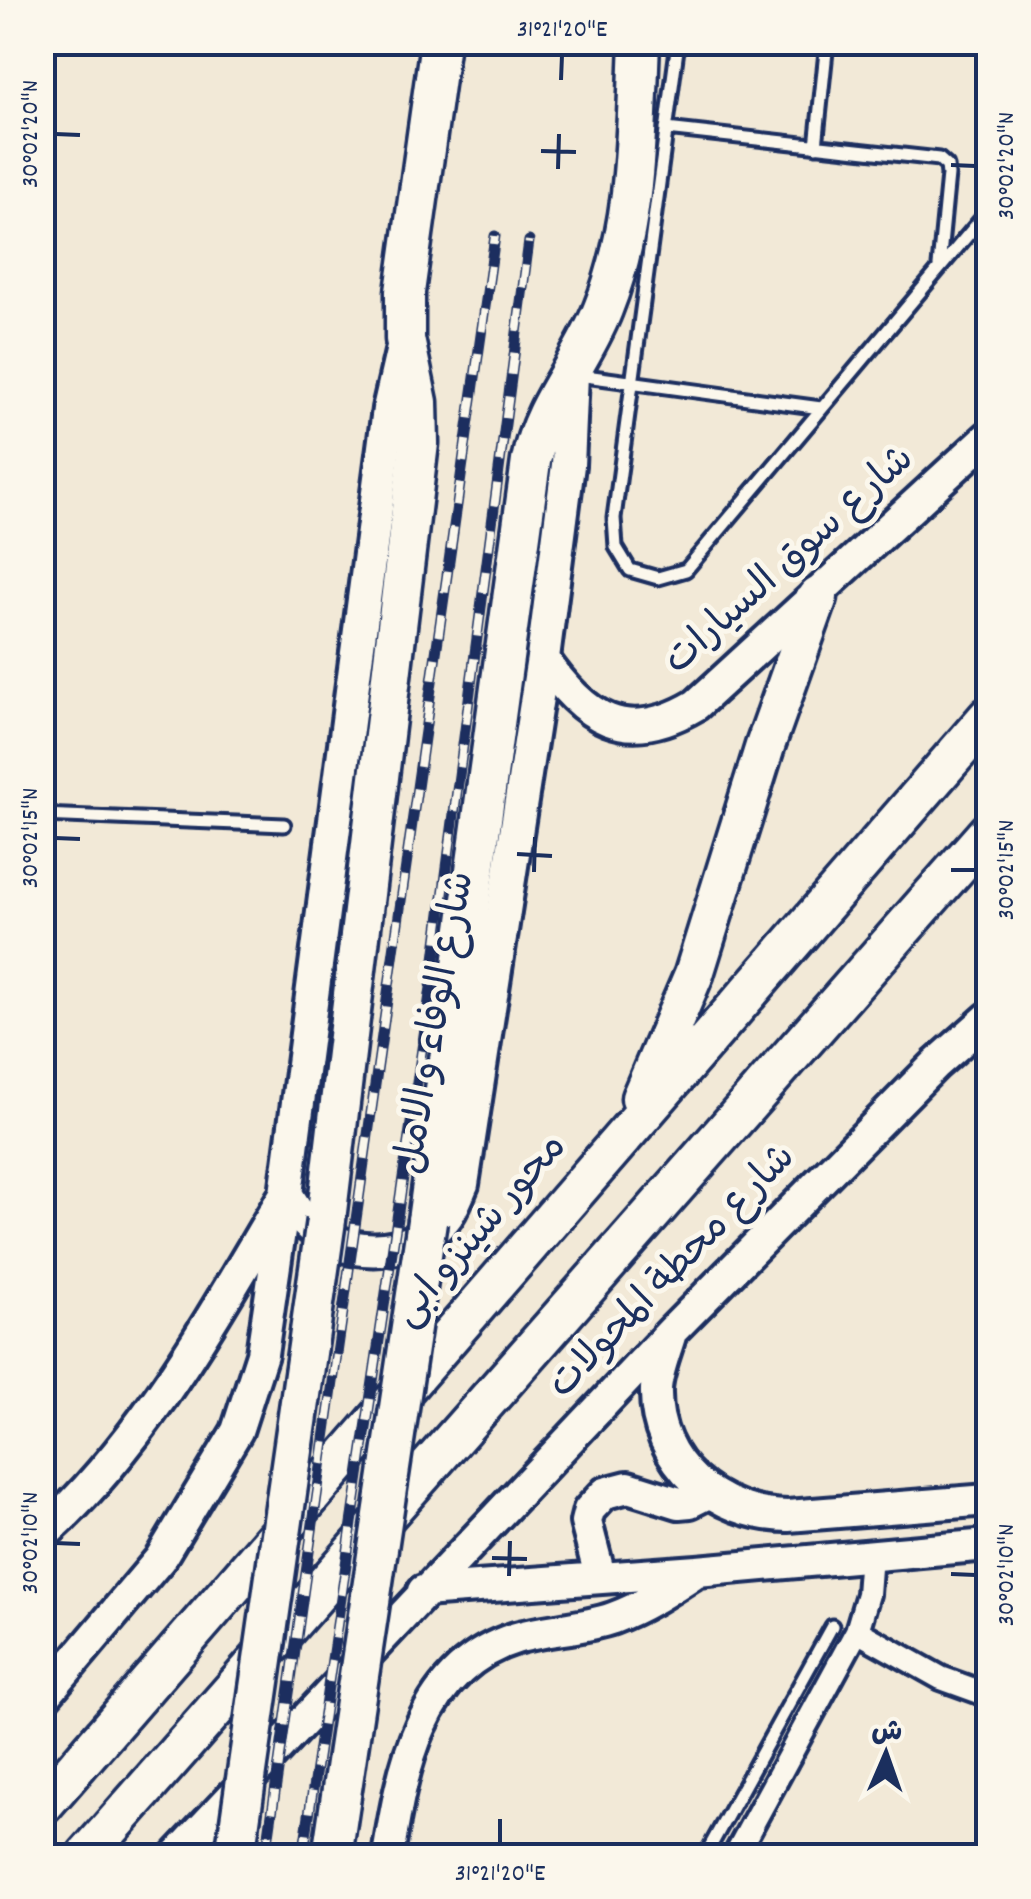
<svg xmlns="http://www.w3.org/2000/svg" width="1031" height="1899" font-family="Dekko,'Playpen Sans Arabic',sans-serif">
  <rect width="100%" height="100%" fill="#f2e9d7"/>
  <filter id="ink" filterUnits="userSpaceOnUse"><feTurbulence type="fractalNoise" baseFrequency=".01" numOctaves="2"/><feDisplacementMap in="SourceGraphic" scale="20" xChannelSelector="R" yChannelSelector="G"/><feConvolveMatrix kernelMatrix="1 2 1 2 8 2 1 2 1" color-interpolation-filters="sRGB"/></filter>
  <g filter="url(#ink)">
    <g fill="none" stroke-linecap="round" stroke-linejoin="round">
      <defs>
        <path id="service" d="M678 42 614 518 616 547 630 570 658 578 686 570 988 211
          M666 129 939 159 947 166 948 175 939 266
          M816 146 827 42
          M578 375 821 408
          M42 815 284 825
          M705 1856 832 1626"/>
        <path id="minor" d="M857 1631 941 1678 988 1695
          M735 1856 857 1631 868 1594 871 1555"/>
        <path id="tertiary" d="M543 658C584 718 625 747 696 705L988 437
          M670 1336C665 1353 657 1372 656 1389 654 1464 717 1515 788 1516L988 1500
          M600 1576 586 1522 589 1510 605 1493 628 1487 679 1503 690 1502 708 1493
          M423 1591 697 1571 988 1545
          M42 1699 160 1559 237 1431 262 1354 285 1197
          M176 1856 671 1332 936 1064 988 1018
          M388 1856C402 1770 419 1668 516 1638 547 1629 582 1629 613 1618 643 1607 668 1590 694 1573"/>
        <path id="secondary" d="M405 339 389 409 286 1194C292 1203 297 1213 304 1220 340 1260 409 1259 444 1219 452 1210 457 1195 462 1184L543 658 568 465 572 374
          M42 1535C147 1440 214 1314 286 1194"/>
        <path id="primary" d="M641 1098 694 974 765 746 818 597
          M326 1220 419 443 418 402 405 339V292L440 42
          M427 1221 531 461C542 404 582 363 603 309 637 225 636 132 640 42
          M42 1806 988 717
          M86 1856 988 832"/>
      </defs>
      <!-- service casing -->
      <use href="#service" stroke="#1b2f5e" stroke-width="19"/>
      <!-- minor casing -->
      <use href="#minor" stroke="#1b2f5e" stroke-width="30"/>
      <!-- tertiary casing -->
      <use href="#tertiary" stroke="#1b2f5e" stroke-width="38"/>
      <!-- secondary casing -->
      <use href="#secondary" stroke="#1b2f5e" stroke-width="40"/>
      <!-- primary casing -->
      <use href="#primary" stroke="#1b2f5e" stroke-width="45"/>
      <!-- service -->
      <use href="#service" stroke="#fbf7ec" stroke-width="11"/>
      <!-- minor -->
      <use href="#minor" stroke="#fbf7ec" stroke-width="22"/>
      <!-- tertiary -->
      <use href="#tertiary" stroke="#fbf7ec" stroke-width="30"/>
      <!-- secondary -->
      <use href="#secondary" stroke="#fbf7ec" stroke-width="32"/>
      <!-- primary -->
      <use href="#primary" stroke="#fbf7ec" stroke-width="38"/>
      <defs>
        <path id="rail" d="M266 1856 495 236
          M303 1856 433 974 529 241"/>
      </defs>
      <!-- rail casing -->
      <use href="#rail" stroke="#1b2f5e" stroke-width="11"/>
      <!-- rail -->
      <use href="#rail" stroke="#fbf7ec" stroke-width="8" stroke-dasharray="22" stroke-linecap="butt"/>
      <defs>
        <path id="primary-bridge" d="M235 1856 326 1220
          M332 1856 427 1221"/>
      </defs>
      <!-- primary-bridge casing -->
      <use href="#primary-bridge" stroke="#1b2f5e" stroke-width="45" stroke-linecap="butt"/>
      <!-- primary-bridge -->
      <use href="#primary-bridge" stroke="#fbf7ec" stroke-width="38"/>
    </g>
  </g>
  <!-- ticks -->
  <path fill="none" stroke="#1b2f5e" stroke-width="4" d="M561 80 562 55M55 134 80 135M541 151 576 152M951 165 976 166M558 169 559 134M55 838 80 839M517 854 552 856M951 870H976M534 872 535 837M55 1543 80 1544M492 1558 527 1559M951 1574 976 1575M509 1576 510 1541M500 1844V1819"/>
  <g text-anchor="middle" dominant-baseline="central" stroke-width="10" stroke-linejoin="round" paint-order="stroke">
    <!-- street labels -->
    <g font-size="40" fill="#1b2f5e" stroke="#fbf7ec">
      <text transform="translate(791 562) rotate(-42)">شارع سوق السيارات</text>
      <text transform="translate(438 1023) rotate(-80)">شارع الوفاء و الامل</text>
      <text transform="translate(482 1232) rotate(-49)">محور شينزو ابى</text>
      <text transform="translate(674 1273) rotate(-46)">شارع محطة المحولات</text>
    </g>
  </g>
  <!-- margin -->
  <rect width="1031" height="1899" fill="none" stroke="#fbf7ec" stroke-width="110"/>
  <!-- north arrow -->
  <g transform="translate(886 1754) rotate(2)" stroke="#fbf7ec" stroke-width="8" paint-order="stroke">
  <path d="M0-8L18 38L0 25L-18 38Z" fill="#1b2f5e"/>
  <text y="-15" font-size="28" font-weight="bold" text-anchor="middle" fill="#1b2f5e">ش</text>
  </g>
  <rect x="55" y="55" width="921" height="1789" fill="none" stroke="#1b2f5e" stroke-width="4"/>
  <g font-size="25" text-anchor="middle" fill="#1b2f5e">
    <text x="562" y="36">31°21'20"E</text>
    <text transform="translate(28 134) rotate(-90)" y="9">30°02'20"N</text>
    <text transform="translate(1004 166) rotate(-90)" y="9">30°02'20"N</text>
    <text transform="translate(28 838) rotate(-90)" y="9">30°02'15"N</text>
    <text transform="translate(1004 870) rotate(-90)" y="9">30°02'15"N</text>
    <text transform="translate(28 1543) rotate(-90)" y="9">30°02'10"N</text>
    <text transform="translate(1004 1575) rotate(-90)" y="9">30°02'10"N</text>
    <text x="500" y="1880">31°21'20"E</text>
  </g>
</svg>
